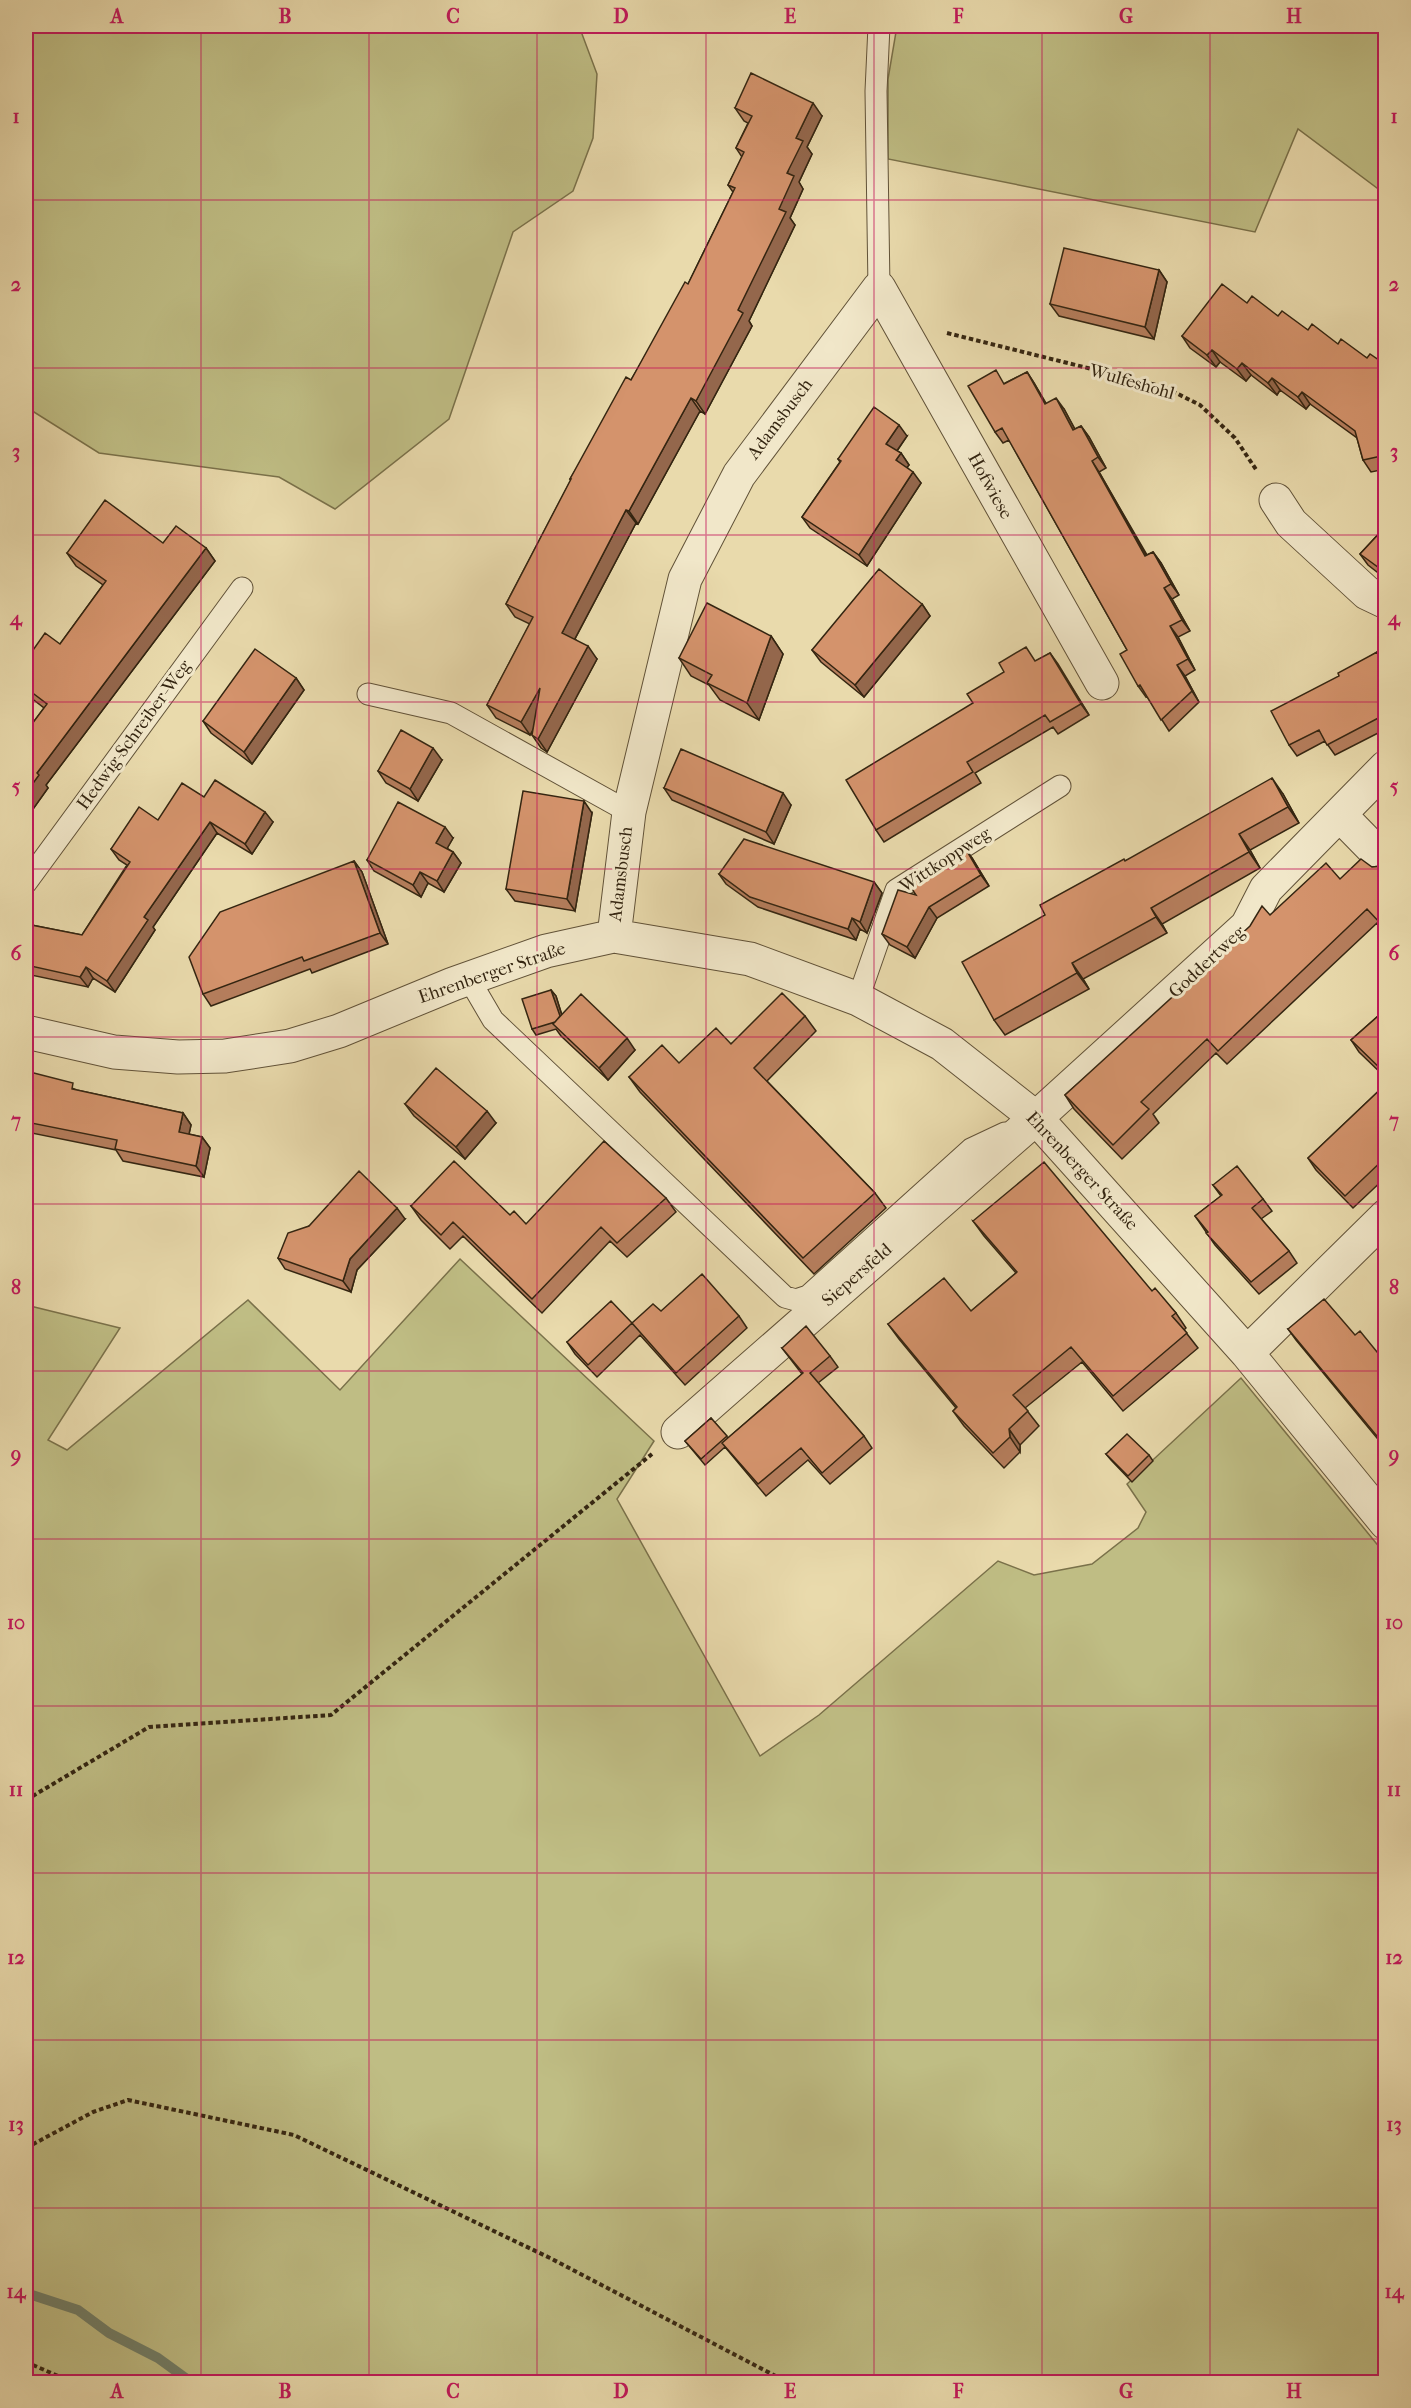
<svg xmlns="http://www.w3.org/2000/svg" width="1411" height="2408" font-family="'IM FELL French Canon',serif">
  <rect width="100%" height="100%" fill="#e9daac"/>
  <filter id="stains"><feTurbulence type="fractalNoise" baseFrequency=".00333" numOctaves="4"/><feColorMatrix values="0 0 0 0 .2 0 0 0 0 .09 0 0 0 0 .02 0 0 0 .5 -.17"/></filter>
  <radialGradient id="worn" r=".72"><stop offset=".6" stop-color="#630" stop-opacity="0"/><stop offset="1" stop-color="#630" stop-opacity=".3"/></radialGradient>
  <!-- green -->
  <path fill="#bfbd84" stroke="#7a714a" stroke-width="1.5" d="M26 26H579L597 74 593 138 573 191 513 232 449 419 335 509 279 477 99 453 26 407Z
    M897 26H1385V194L1298 129 1255 232 888 159V79Z
    M460 1259 654 1441 617 1499 760 1756 819 1715 998 1561 1034 1575 1092 1564 1138 1528 1146 1512 1127 1484 1241 1378 1385 1554V2382H26V1305L120 1328 48 1440 67 1450 248 1300 340 1390Z"/>
  <g fill="none" stroke-linecap="round" stroke-linejoin="round">
    <!-- stream -->
    <path stroke="#717f69" stroke-width="10" d="M26 2290 29 2294 78 2310 109 2333 158 2358 191 2382"/>
    <defs>
      <path id="lane" d="M879 26 876 91 879 288
        M368 694 451 713 629 812
        M26 883 242 588
        M469 979 493 1020 785 1297 796 1300 808 1296 971 1149 1005 1133
        M858 999 896 890 1060 786"/>
      <path id="street" d="M1276 500 1291 523 1367 593 1386 602
        M1340 815 1386 862
        M614 936 629 812 685 579 739 475 879 288 1102 683
        M26 1032 114 1052 178 1057 225 1056 290 1046 339 1031 453 984 546 951 614 936 750 959 858 999 942 1044 1036 1118 1247 1353 1386 1523
        M1247 1353 1386 1216
        M678 1432 1036 1118 1247 926 1266 889 1386 767"/>
    </defs>
    <!-- lane casing -->
    <use href="#lane" stroke="#615238" stroke-width="23"/>
    <!-- street casing -->
    <use href="#street" stroke="#615238" stroke-width="35"/>
    <!-- path -->
    <path stroke="#342511" stroke-width="4" stroke-dasharray="4.5 3" stroke-linecap="butt" d="M947 333 1164 387 1200 405 1235 438 1257 471
      M26 1800 149 1727 331 1715 652 1454
      M26 2148 93 2112 128 2100 294 2135 550 2258 787 2382
      M26 2362 72 2382"/>
    <!-- lane -->
    <use href="#lane" stroke="#f1e7c9" stroke-width="21"/>
    <!-- street -->
    <use href="#street" stroke="#f1e7c9" stroke-width="33"/>
  </g>
  <!-- wall -->
  <path fill="#b67e5d" stroke="#342511" stroke-width="1.5" d="M735 108 822 116 807 147 812 154 799 182 803 189 790 218 795 225 749 321 752 326 705 414 700 411 638 524 636 523 575 639 597 659 547 752 541 748 532 735V731L530 735 496 718 487 705 530 624 515 617 506 604 571 480 570 479 631 380 688 284 733 192 728 185 742 157 736 148 748 123 744 121Z
    M1159 270 1167 282 1154 339 1059 316 1050 304Z
    M1247 303 1278 316 1367 358 1386 365V469L1371 472 1363 460 1357 438 1310 404 1306 409 1280 390 1277 395 1251 375 1246 381 1220 362 1216 367 1190 348 1182 336Z
    M1027 372 1034 383 1046 404 1064 409 1075 429 1081 426 1089 437 1106 468 1099 472 1147 555 1153 552 1161 563 1179 595 1172 599 1190 631 1178 637 1195 670 1185 676 1199 702 1169 731 1147 696 1146 697 1138 686 1127 650 1009 440 1003 443 995 432 1005 383Z
    M907 436 897 451 901 453 909 465 907 467 921 483 867 566 810 528 802 517 840 462 838 459Z
    M1386 526V579L1368 565 1360 554Z
    M163 543 206 548 215 561 46 785 48 788 26 819V732L44 708 26 694V660L60 644 103 585 76 566 67 553Z
    M922 604 930 616 864 697 821 662 812 650Z
    M771 636 783 654 759 720 720 700 709 685 691 676 679 658Z
    M1377 652 1386 666V729L1335 755 1325 741 1297 756 1289 745 1339 676Z
    M1050 653 1089 715 1058 734 1053 727 975 773 981 783 884 842 876 830 1036 661Z
    M296 678 304 690 252 764 211 733 203 721Z
    M442 760 418 801 386 783 378 771Z
    M664 788 791 805 774 844 672 800Z
    M1283 794 1299 823 1250 850 1260 868 1162 924 1167 933 1083 979 1089 989 1005 1035 994 1020 1045 915 1125 861Z
    M204 797 273 822 252 854 217 833 153 927 155 930 115 992 93 978 88 987 26 974V924L82 935 127 865 119 860 111 849 158 820Z
    M592 813 575 911 515 901 506 889Z
    M453 838 447 848 453 852 461 863 444 892 428 883 421 897 374 871 367 860Z
    M972 858 989 886 937 918 915 958 890 945 882 934 916 895Z
    M354 861 362 872 388 944 312 973 310 969 211 1006 203 994Z
    M1386 864V932L1377 923 1227 1064 1216 1053 1153 1114 1159 1123 1122 1159 1074 1109 1065 1095 1270 915 1340 879 1372 867 1382 866Z
    M719 874 874 882 882 893 867 933 860 929 856 940 758 907 726 884Z
    M551 990 556 996 562 1015 635 1050 608 1080 561 1036 556 1029 536 1035 532 1029Z
    M1386 1009V1078L1359 1052 1351 1040Z
    M805 1016 816 1031 767 1081 875 1193 886 1208 814 1274 640 1092 629 1077 679 1063Z
    M26 1071 77 1090 183 1113 191 1125 189 1134 202 1137 210 1148 204 1177 123 1161 116 1150 32 1133 26 1153Z
    M1386 1084V1177L1353 1208 1316 1170 1308 1158Z
    M405 1104 496 1123 465 1159 414 1116Z
    M1213 1185 1263 1199 1272 1211 1261 1219 1289 1251 1297 1263 1259 1294 1215 1245 1195 1216 1221 1196Z
    M666 1198 676 1212 627 1257 610 1241 542 1313 463 1236 450 1249 421 1220 411 1206 510 1215 526 1224Z
    M405 1219 357 1270 351 1292 285 1269 278 1258 309 1226Z
    M973 1221 1152 1291 1176 1313 1186 1328 1184 1330 1198 1348 1123 1411 1082 1362 1025 1408 1039 1426 1020 1445V1452L1004 1468 964 1426 953 1411 956 1408 899 1339 888 1324 971 1311 1016 1273 984 1236Z
    M661 1311 739 1316 747 1328 685 1385 640 1335 597 1377 575 1354 567 1342 632 1323Z
    M1288 1329 1355 1335 1386 1363V1449L1296 1340Z
    M782 1348 830 1356 838 1367 818 1383 864 1436 872 1448 830 1484 808 1460 766 1496 725 1447 705 1465 685 1441 711 1418 728 1438 802 1374Z
    M1106 1454 1149 1455 1153 1461 1132 1482 1111 1460Z"/>
  <!-- shaded-wall -->
  <path fill="#94674c" stroke="#342511" stroke-width="1.5" d="M813 103 822 116 807 147 812 154 799 182 803 189 790 218 795 225 749 321 752 326 705 414 696 401 738 310 779 209 796 138Z
    M1159 270 1167 282 1154 339 1145 327Z
    M1212 350 1220 362 1216 367 1207 355Z
    M1242 363 1251 375 1246 381 1237 369Z
    M1027 372 1034 383 1053 415 1045 404Z
    M1272 378 1280 390 1277 395 1268 383Z
    M1302 392 1310 404 1306 409 1298 397Z
    M691 398 700 411 638 524 629 511Z
    M1056 398 1064 409 1081 441 1073 430Z
    M899 425 907 436 894 455 886 444Z
    M1081 426 1089 437 1106 468 1098 457Z
    M901 453 909 465 904 471 896 460Z
    M1092 461 1099 472 1153 567 1145 556Z
    M913 472 921 483 867 566 859 555Z
    M626 510 636 523 571 646 562 633Z
    M206 548 215 561 46 785 48 788 26 819V793L37 773Z
    M1153 552 1161 563 1179 595 1171 584Z
    M1164 588 1172 599 1190 631 1182 620Z
    M922 604 930 616 864 697 855 685Z
    M1170 626 1178 637 1195 670 1188 659Z
    M771 636 783 654 759 720 747 703Z
    M588 646 597 659 547 752 538 739Z
    M1050 653 1058 664 1089 715 1081 704Z
    M1177 665 1185 676 1199 702 1192 691Z
    M296 678 304 690 252 764 244 752Z
    M540 688 549 701 530 735 521 722Z
    M433 748 442 760 418 801 410 789Z
    M1272 778 1283 794 1299 823 1288 807Z
    M783 793 791 805 774 844 766 832Z
    M584 801 592 813 575 911 567 899Z
    M265 812 273 822 252 854 245 844Z
    M210 822 217 833 153 927 155 930 115 992 107 981 144 917Z
    M445 827 453 838 444 854 436 843Z
    M1239 834 1250 850 1260 868 1249 852Z
    M964 846 972 858 989 886 981 875Z
    M453 852 461 863 444 892 437 881Z
    M354 861 362 872 388 944 380 933Z
    M420 872 428 883 421 897 413 885Z
    M874 882 882 893 867 933 860 922Z
    M929 907 937 918 915 958 907 947Z
    M1151 908 1162 924 1167 933 1156 917Z
    M852 918 860 929 856 940 848 929Z
    M1072 963 1083 979 1089 989 1077 973Z
    M86 967 93 978 88 987 80 977Z
    M551 990 556 996 565 1026 561 1020Z
    M627 1038 635 1050 608 1080 599 1068Z
    M487 1111 496 1123 465 1159 456 1147Z
    M183 1113 191 1125 187 1143 179 1132Z
    M26 1124 32 1133 26 1153Z
    M202 1137 210 1148 204 1177 196 1166Z
    M397 1208 405 1219 357 1270 351 1292 343 1281 350 1259Z
    M1009 1429 1020 1445V1452L1010 1437Z"/>
  <!-- building -->
  <path fill="#d4936c" stroke="#342511" stroke-width="1.5" d="M751 73 813 103 796 138 803 141 787 173 794 176 779 209 786 212 738 310 743 313 696 401 691 398 629 511 626 510 562 633 588 646 538 739 532 735 540 688 521 722 487 705 533 617 506 604 571 479H570L626 377 631 380 685 282 688 284 735 188 728 185 744 152 736 148 752 116 735 108Z
    M1064 248 1159 270 1145 327 1050 304Z
    M1222 284 1247 303 1252 296 1278 316 1282 311 1308 330 1312 324 1338 344 1341 339 1367 358 1370 354 1386 365V455L1363 460 1355 431 1302 392 1298 397 1272 378 1268 383 1242 363 1237 369 1212 350 1207 355 1182 336Z
    M996 370 1004 384 1027 372 1045 404 1056 398 1073 430 1081 426 1098 457 1092 461 1145 556 1153 552 1171 584 1164 588 1182 620 1170 626 1188 659 1177 665 1192 691 1161 720 1140 685 1138 686 1120 654 1127 650 1002 428 995 432 968 386Z
    M874 407 899 425 886 444 901 453 896 460 913 472 859 555 802 517 841 461 838 459Z
    M105 500 163 543 176 526 206 548 37 773 39 775 26 793V732L47 704 26 688V660L45 633 60 644 106 581 67 553Z
    M1386 526V573L1360 554Z
    M879 569 922 604 855 685 812 650Z
    M707 603 771 636 747 703 707 683 712 675 679 658Z
    M1026 647 1035 661 1050 653 1081 704 1050 722 1045 715 967 762 973 772 876 830 846 780 973 703 967 694 1004 672 999 663Z
    M255 649 296 678 244 752 203 721Z
    M1377 652 1386 669V714L1327 745 1319 730 1289 745 1271 711 1339 676 1338 673Z
    M401 730 433 748 410 789 378 771Z
    M681 749 783 793 766 832 664 788Z
    M1272 778 1288 807 1239 834 1249 852 1151 908 1156 917 1072 963 1077 973 994 1020 962 962 1045 915 1040 905 1124 859 1125 861Z
    M215 780 265 812 245 844 210 822 144 917 148 920 107 981 86 967 80 977 26 965V924L82 935 130 862 111 849 139 807 158 820 182 783 204 797Z
    M523 791 584 801 567 899 506 889Z
    M398 802 445 827 436 843 453 852 437 881 420 872 413 885 367 860Z
    M744 839 874 882 860 922 852 918 848 929 750 897 719 874Z
    M964 846 981 875 929 907 907 947 882 934 898 890 916 895 908 883Z
    M1361 859 1372 867 1382 866 1386 864V919L1381 924 1367 909 1218 1051 1207 1039 1141 1102 1149 1109 1113 1145 1065 1095 1250 926 1262 906 1270 915 1326 863 1340 879Z
    M354 861 380 933 304 961 302 957 203 994 189 957 220 912Z
    M551 990 560 1016 555 1022 532 1029 522 999Z
    M782 993 805 1016 754 1068 875 1193 803 1258 629 1077 662 1045 679 1063 716 1028 731 1044Z
    M581 994 627 1038 599 1068 553 1024Z
    M1386 1009V1074L1351 1040Z
    M436 1068 487 1111 456 1147 405 1104Z
    M26 1071 73 1083 72 1089 183 1113 179 1132 202 1137 196 1166 115 1149 117 1140 26 1122Z
    M1386 1084V1157L1345 1196 1308 1158Z
    M604 1141 666 1198 617 1243 601 1227 532 1299 453 1222 441 1235 411 1206 454 1161 510 1215 514 1211 526 1224Z
    M1044 1162 1152 1291 1155 1288 1176 1313 1172 1316 1187 1333 1113 1396 1071 1347 1013 1395 1028 1411 1009 1429 1010 1437 993 1453 953 1411 957 1407 888 1324 944 1278 971 1311 1017 1272 973 1221Z
    M1237 1166 1263 1199 1252 1208 1289 1251 1251 1282 1206 1233 1208 1232 1195 1216 1222 1195 1213 1185Z
    M359 1171 397 1208 350 1259 343 1281 278 1258 288 1233 309 1226Z
    M702 1274 739 1316 676 1373 632 1323 653 1304 661 1311Z
    M1324 1299 1355 1335 1360 1331 1386 1363V1447L1288 1329Z
    M611 1301 632 1323 588 1365 567 1342Z
    M806 1326 830 1356 810 1373 864 1436 822 1473 801 1448 758 1484 722 1443 803 1373 782 1348Z
    M711 1418 727 1436 701 1459 685 1441Z
    M1127 1434 1149 1455 1128 1476 1106 1454Z"/>
  <!-- grid -->
  <path fill="none" stroke="#c2185b" stroke-width="1.5" stroke-opacity="0.55" d="M201 26V2382M369 26V2382M537 26V2382M706 26V2382M874 26V2382M1042 26V2382M1210 26V2382M26 200H1386M26 368H1386M26 535H1386M26 702H1386M26 869H1386M26 1037H1386M26 1204H1386M26 1371H1386M26 1539H1386M26 1706H1386M26 1873H1386M26 2040H1386M26 2208H1386"/>
  <g text-anchor="middle" dominant-baseline="central" stroke-width="6" stroke-linejoin="round" paint-order="stroke">
    <!-- street labels -->
    <g font-size="18" fill="#342511" stroke="#f1e7c9">
      <text transform="translate(1132 382) rotate(16)">Wulfeshohl</text>
      <text transform="translate(780 419) rotate(-53)">Adamsbusch</text>
      <text transform="translate(990 486) rotate(61)">Hofwiese</text>
      <text transform="translate(134 735) rotate(-54)">Hedwig-Schreiber-Weg</text>
      <text transform="translate(945 860) rotate(-33)">Wittkoppweg</text>
      <text transform="translate(621 874) rotate(-83)">Adamsbusch</text>
      <text transform="translate(1207 962) rotate(-43)">Goddertweg</text>
      <text transform="translate(492 973) rotate(-19)">Ehrenberger Straße</text>
      <text transform="translate(1082 1171) rotate(47)">Ehrenberger Straße</text>
      <text transform="translate(857 1275) rotate(-41)">Siepersfeld</text>
    </g>
  </g>
  <!-- margin -->
  <rect width="1411" height="2408" fill="none" stroke="#e9daac" stroke-width="66"/>
  <rect x="33" y="33" width="1345" height="2342" fill="none" stroke="#c2185b" stroke-width="2"/>
  <g font-size="20" text-anchor="middle" font-weight="bold" fill="#c2185b">
    <text x="117" y="23">A</text>
    <text x="285" y="23">B</text>
    <text x="453" y="23">C</text>
    <text x="621" y="23">D</text>
    <text x="790" y="23">E</text>
    <text x="958" y="23">F</text>
    <text x="1126" y="23">G</text>
    <text x="1294" y="23">H</text>
    <text x="16" y="123">1</text>
    <text x="1394" y="123">1</text>
    <text x="16" y="291">2</text>
    <text x="1394" y="291">2</text>
    <text x="16" y="458">3</text>
    <text x="1394" y="458">3</text>
    <text x="16" y="625">4</text>
    <text x="1394" y="625">4</text>
    <text x="16" y="793">5</text>
    <text x="1394" y="793">5</text>
    <text x="16" y="960">6</text>
    <text x="1394" y="960">6</text>
    <text x="16" y="1127">7</text>
    <text x="1394" y="1127">7</text>
    <text x="16" y="1294">8</text>
    <text x="1394" y="1294">8</text>
    <text x="16" y="1462">9</text>
    <text x="1394" y="1462">9</text>
    <text x="16" y="1629">10</text>
    <text x="1394" y="1629">10</text>
    <text x="16" y="1796">11</text>
    <text x="1394" y="1796">11</text>
    <text x="16" y="1964">12</text>
    <text x="1394" y="1964">12</text>
    <text x="16" y="2131">13</text>
    <text x="1394" y="2131">13</text>
    <text x="16" y="2298">14</text>
    <text x="1394" y="2298">14</text>
    <text x="117" y="2398">A</text>
    <text x="285" y="2398">B</text>
    <text x="453" y="2398">C</text>
    <text x="621" y="2398">D</text>
    <text x="790" y="2398">E</text>
    <text x="958" y="2398">F</text>
    <text x="1126" y="2398">G</text>
    <text x="1294" y="2398">H</text>
  </g>
  <rect width="100%" height="100%" filter="url(#stains)"/>
  <rect width="100%" height="100%" fill="url(#worn)"/>
</svg>
